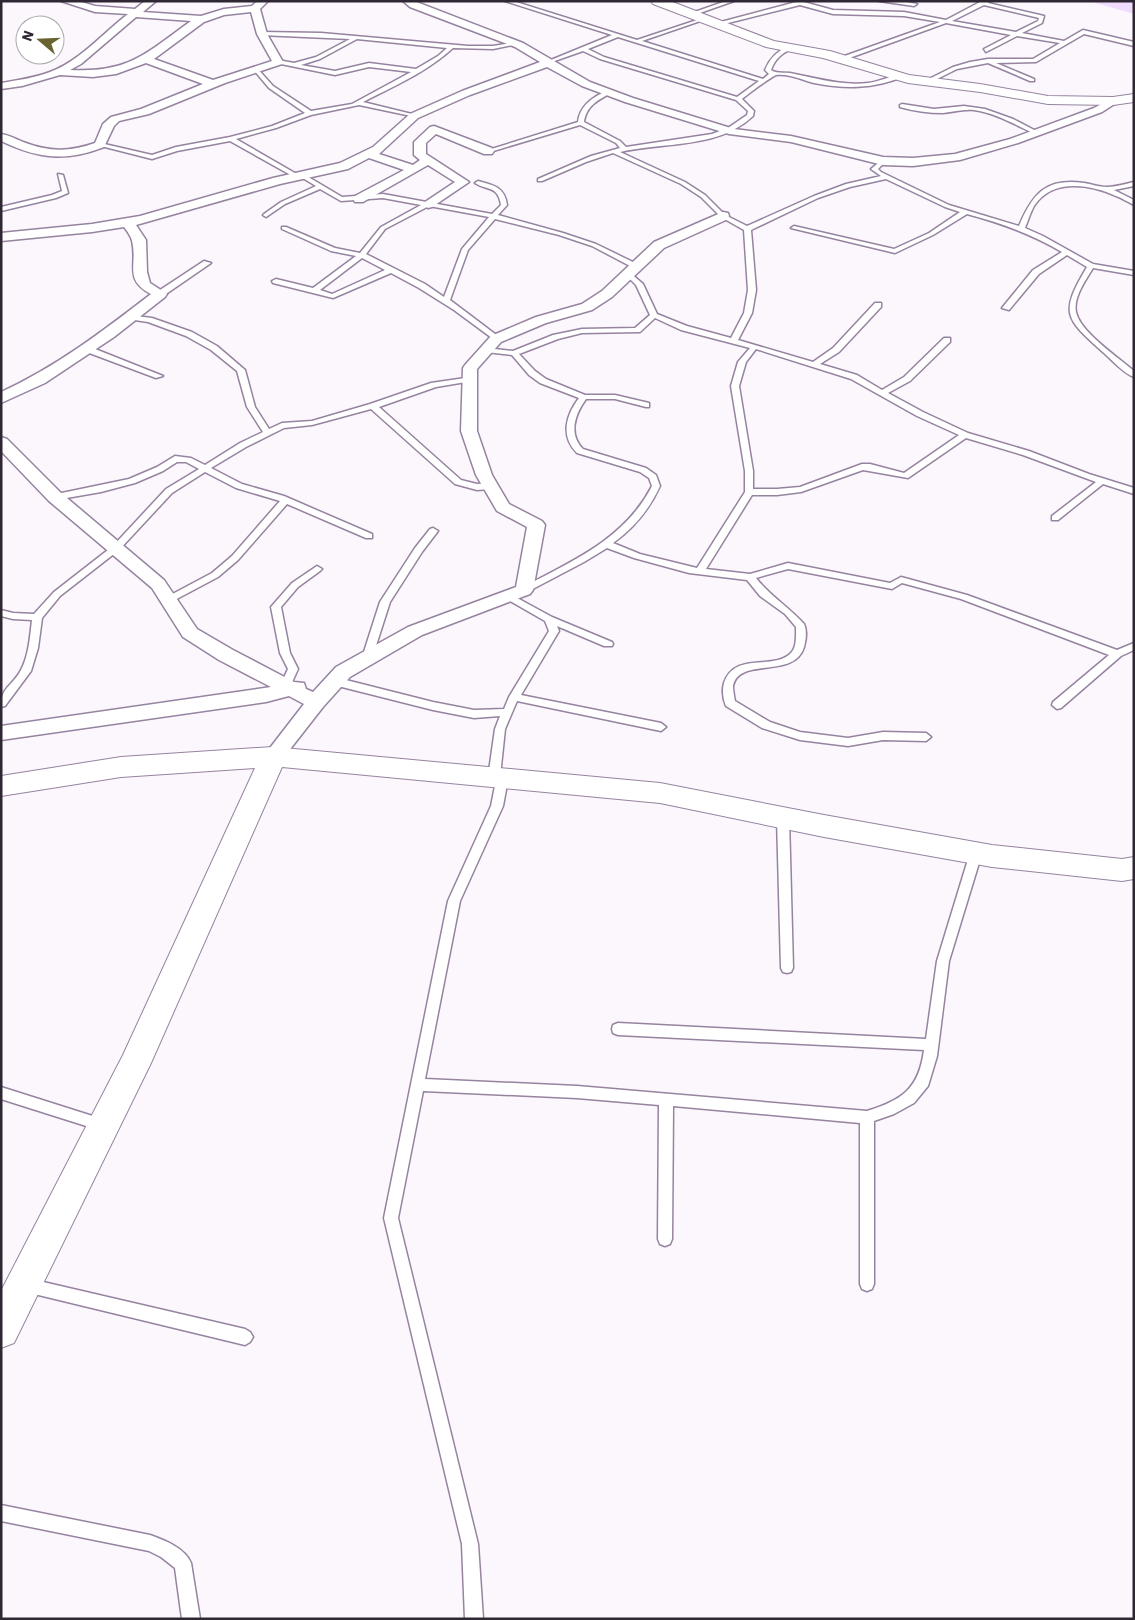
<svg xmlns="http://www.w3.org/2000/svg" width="1135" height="1620" font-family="'IBM Plex Sans',sans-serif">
  <rect width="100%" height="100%" fill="#fbf7fd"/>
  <!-- green -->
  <path fill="#f1dbfe" d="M1090 1H1134V14L1096 3Z"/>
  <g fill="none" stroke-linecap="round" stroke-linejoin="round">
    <defs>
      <path id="lane" d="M505 1H513L637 40 706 17V19L642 41 763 79 769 74 765 70C770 58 777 51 789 46L791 49C781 54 775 59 771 70 776 74 783 72 790 73 816 78 841 86 868 83 879 82 891 75 902 75V77C873 89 845 89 814 83 803 80 788 73 776 75 771 77 748 94 742 99L754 111 753 116C719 149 663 142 620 152L685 182 705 195 725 215 747 226 814 196 846 184 881 176 871 169 883 159 886 161 878 169 881 172 949 205 1019 226C1033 193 1046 178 1084 183 1091 184 1099 187 1107 187 1115 187 1125 184 1134 182V186L1114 190 1134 200V205C1128 202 1122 198 1116 196 1090 184 1052 178 1034 206 1030 213 1028 221 1025 228L1043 236 1093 264 1134 271V275L1093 268C1086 280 1073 297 1076 312 1080 332 1118 357 1134 371V377C1123 373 1113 361 1104 353 1065 318 1059 314 1087 267L1067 255 1039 274 1009 310 1002 308 1033 270 1062 252C1031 234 1001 223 967 214L933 235 895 253 791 228 794 226 894 249 929 233 960 212 945 207 886 179 850 187 818 198 751 230 756 290 752 313 738 340 813 362 833 348 875 303H881V307L839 352 820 364 857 375 882 390 904 377 944 338H950V342L910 381 888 393 923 412 968 433 1029 451 1089 474 1134 488V494L1103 484 1058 520H1052V516L1096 482 1023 455 966 438 908 478 863 470 801 492 777 495H752L706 569 750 574 788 563 890 583 901 577 967 595 1117 650 1134 643V650L1121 656 1061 708 1057 709 1052 705 1053 702 1109 655 961 599 902 583 892 589 788 569 756 578C770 596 789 607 804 624 807 630 806 640 804 647 794 680 739 656 733 686 733 690 734 696 735 701L770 722 800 732 848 738 883 732 926 733 931 737 926 741 883 740 848 746 800 740 762 728 726 706C723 699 722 690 724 683 735 651 773 671 791 653 797 647 796 635 796 627L785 614 760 596 747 580 689 573 634 558 607 548 584 562 527 592H521V588C571 562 625 539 652 486L649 478 640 472 577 453C560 436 566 415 579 398L540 383 529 375 512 355 486 352 482 350 486 348 513 351 553 335 582 329 635 328 650 315 636 285 624 273 628 271 643 284 657 314 687 326 731 338 744 313 748 290 744 230 721 217 701 197 681 184 613 153 586 162 542 181H538V179L591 156 620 148 616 143 580 125 490 152 485 151 578 122C580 105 594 96 609 90L611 93C598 100 586 106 584 122L620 141 626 147 712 134 728 128 747 115 748 111 736 100 600 59 583 51 546 64V62L612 35ZM618 37 759 81 737 97 604 57 588 49ZM655 318 681 330 750 348 738 362 731 386 745 471V492L697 568 640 554 613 543C634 528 649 510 660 486L656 475 646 468 583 449C568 434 575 414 586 399H615L646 407H649V403L615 395H585L546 379 535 371 519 354 558 339 582 333 640 332ZM756 349 851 379 917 416 959 435 904 473 870 464H862L800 487 777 489H753V471L739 386 746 362Z
        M726 1H734L694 15 689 14Z
        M800 1 833 10 904 12 946 20 980 2 989 1 988 3 1044 16 1042 23 1022 33 1064 41 1083 30 1134 42V46L1084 34 1036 62 996 63 1034 79V81H1030L988 63 957 69 929 83 927 80 953 67 970 62 988 59H1033L1060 43 1017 36 986 52 984 49 1011 35 946 23 841 61 839 58 940 22 904 16 833 14 800 5 720 25 717 23ZM984 5 1039 18 1038 21 1016 32 952 21Z
        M879 1H901L917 4 914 6Z
        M262 32 321 33 468 46H493L517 42V44L493 49 453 48C427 72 394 86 363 102L416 115V117L359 105 311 115 276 128 236 139 300 176 305 175 342 197 383 194 492 214 501 205C498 185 487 191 475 183L478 181C493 185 505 187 507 205L498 215 563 233 596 244 639 265 632 267 592 246 559 235 495 219 468 250 450 300 499 337 500 339 496 341 454 310 419 288 391 273 333 298 273 283 272 281 276 279 313 288 356 256 331 251 282 229V227H286L335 248 360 253 381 227 421 205 383 198 341 201 320 189 285 204 266 217 263 215 264 214 281 202 316 186 301 177 296 178 230 141 177 151 152 159 97 145 100 143 152 155 176 147 230 137 272 126 305 113 269 88 253 69 256 67 273 86 311 111 352 104 411 72 369 67 335 75 276 63 278 60 294 63 316 57 350 39 260 35ZM357 39 447 48 438 56 416 69 369 63 335 71 301 65 320 59ZM429 206 489 217 462 249 444 297 425 284 366 254 385 229ZM362 258 385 270 332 294 320 290Z
        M902 104 934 109 964 106 985 109 1013 119 1038 132 1033 133C1014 124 995 113 974 110 963 109 954 112 943 113 928 113 914 111 900 107V105Z
        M58 174 63 175 68 193 56 198 1 211V207L52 195 62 191Z
        M204 261 211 263 163 296H157V292Z
        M128 315 152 318 192 332 217 346 245 370 255 407 269 429 282 423 312 421 370 404 431 383 472 377V381L436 387 379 407 461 480 477 484 491 483 495 486 491 489 477 490 455 484 371 409 312 425 284 428 246 447 211 468 242 484 284 496 372 534V538H366L287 504 238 560 218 577 171 602H165L163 600 165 598 212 573 232 556 280 501 236 488 205 472 172 493 119 550 60 596 42 618 38 648 31 671 5 706 1 707C1 686 13 686 21 670 29 655 30 636 32 620L13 619 1 616V610L13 613 34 614 54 592 113 546 166 489 199 469 186 462H177L163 471 135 483 101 492 55 500 51 497 52 495 129 479 157 467 175 456 191 458 205 465 240 443 263 432 247 407 237 371 211 350 186 336 148 322 128 319Z
        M84 347H90L163 376 156 378 84 351Z
        M433 528 438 531 422 552 390 602 372 658 367 661 363 660 362 658 380 602 415 548 430 529Z
        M317 566 322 569 320 571 298 587 281 607 290 653 298 669 289 689 285 690 280 686 288 669 280 653 271 607 292 583Z
        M508 593 552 617 612 642 613 644 612 646H604L557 626 559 631 521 695 661 723 666 727 661 731 517 701 505 729 500 776H506L508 779 503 806 460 901 425 1079 577 1086 867 1111C902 1100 919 1089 924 1050L618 1035 613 1033 612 1029 613 1025 618 1023 926 1039 937 961 970 853 972 850H980L982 853 949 961 937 1056 928 1086 914 1103 894 1114 874 1121V1284L872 1289 867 1291 862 1289 860 1284V1123L673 1106 672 1239 670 1244 665 1246 660 1244 658 1239 659 1105 577 1098 423 1091 398 1218 478 1544 483 1619H465L462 1544 384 1218 448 901 491 806 496 781H490L488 778 495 729 500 716 474 718 433 710 334 685 329 681 334 677 433 702 474 710 504 709 509 697 549 631 545 621 505 598 503 596Z
        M783 814 787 815 789 818 793 968 791 972 787 973 783 972 781 968 777 818 779 815Z
        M1 1087 102 1119 107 1121 109 1125 107 1129 102 1131 1 1099Z
        M26 1278 245 1329 250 1332 253 1337 250 1342 245 1345 26 1292 21 1290 19 1285 21 1280Z
        M1 1505 150 1535C164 1540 185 1548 191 1563L200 1619H182L175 1568 161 1557 149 1551 1 1521Z"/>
      <path id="street" d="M61 1H78L95 6 135 9 145 1H156L143 12 201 16 224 9 252 6 257 1H268L260 9 267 34 283 62 282 64 225 83 149 114 119 121 114 126 104 147C65 162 39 159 1 141V134C9 135 16 139 23 142 49 152 69 152 95 143L103 124 111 117 141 109 203 84 146 63 116 74 93 77 60 75 22 86 1 89V83C18 80 35 78 50 72 80 61 103 33 128 14L95 12ZM251 12 257 34 272 61 213 80 154 59 204 22 224 15ZM136 17 191 21C146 53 130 73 70 70L81 64Z
        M403 1H414L523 43 590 82 633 98 734 129 791 136 883 157 913 158 955 154 1010 139 1094 108 1113 98 1119 101 1102 112 1018 143 960 160 913 166 883 165 791 142 729 134 625 102 582 86 547 67 470 95 418 118 379 154 413 165 420 160 414 155V142L430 127 434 126 492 148 494 151 492 154H484L436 134 426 143V154L469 182 432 207 428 208 422 204 455 182 428 165 363 202H355L353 199 355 196 404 170 369 158 348 169 280 184 136 225 146 240 147 272 150 283 167 294 165 297 114 337 45 383 1 403V392C56 367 103 331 151 294 123 279 138 265 132 241 131 236 127 231 124 227L92 232 1 241V233L92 224 140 216 273 178 340 163 373 147 410 114 462 91 540 62 515 47 410 7Z
        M723 212 728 213 729 216 728 219 664 248 612 297 592 310 546 323 501 342 477 369V431L492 475 509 504 542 521 545 525 533 590 530 594 422 635 350 677 323 707 280 762 273 764 266 762 263 757 304 704 289 696 266 702 1 740V726L271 687 219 660 183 637 152 588 49 501 1 451V437L7 439 61 493 164 580 197 629 233 650 294 682 304 683 306 689 313 692 336 667 408 627 516 587 527 527 497 511 476 475 461 431 463 368 465 365 491 336 536 317 582 304 602 291 654 242Z"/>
      <path id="secondary" d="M651 1H670L774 41 830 51 909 75 980 84 1048 96 1113 97 1134 94V102L1113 105 1048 104 980 92 908 83 823 58 766 47 653 4Z
        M273 747 660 783 824 815 992 845 1122 859 1134 857V879L1122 881 992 867 824 837 660 803 282 767 151 1063 14 1343 1 1348V1291L123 1055 255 768 121 777 1 796V776L121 757Z"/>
    </defs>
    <!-- lane casing -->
    <use href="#lane" stroke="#9683a0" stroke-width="3"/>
    <!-- street casing -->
    <use href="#street" stroke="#9683a0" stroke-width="3"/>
    <!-- secondary casing -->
    <use href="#secondary" stroke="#9683a0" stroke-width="2"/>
    <!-- lane -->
    <use href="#lane" fill="#fff" fill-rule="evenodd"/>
    <!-- street -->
    <use href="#street" fill="#fff" fill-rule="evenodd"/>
    <!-- secondary -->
    <use href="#secondary" fill="#fff" fill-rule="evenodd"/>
  </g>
  <!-- border -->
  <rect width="1135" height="1620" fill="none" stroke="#2f2733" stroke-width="5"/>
  <!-- north arrow -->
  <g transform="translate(40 40) rotate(289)"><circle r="24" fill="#ffffff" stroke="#aca9ad"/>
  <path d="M0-4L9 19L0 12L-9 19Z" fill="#686330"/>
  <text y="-8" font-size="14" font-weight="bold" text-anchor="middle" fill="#2f2733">N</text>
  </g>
</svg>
